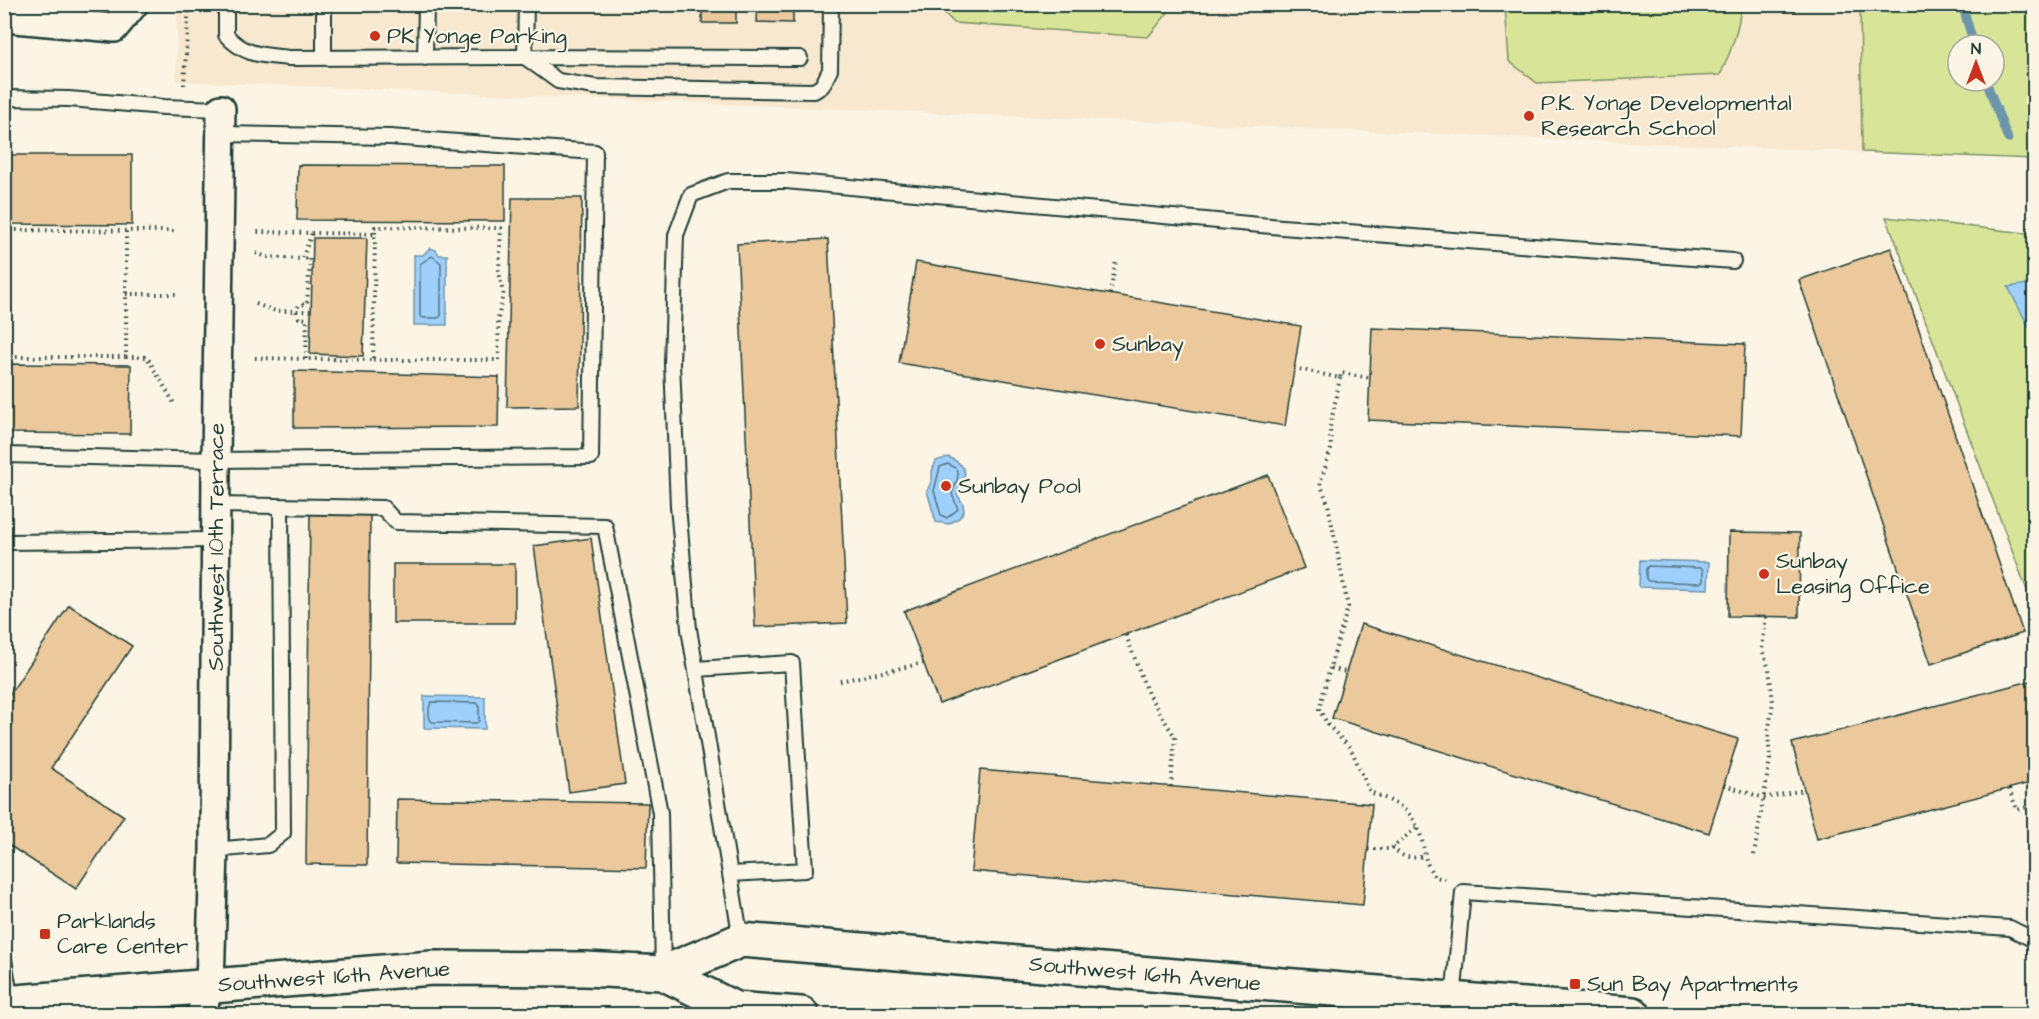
<svg xmlns="http://www.w3.org/2000/svg" width="2039" height="1019" font-family="'Architects Daughter',sans-serif">
  <rect width="100%" height="100%" fill="#fcf5e5"/>
  <filter id="ink" filterUnits="userSpaceOnUse"><feTurbulence type="fractalNoise" baseFrequency=".0167" numOctaves="2"/><feDisplacementMap in="SourceGraphic" scale="12" xChannelSelector="R" yChannelSelector="G"/><feConvolveMatrix kernelMatrix="1 2 1 2 8 2 1 2 1" color-interpolation-filters="sRGB"/></filter>
  <g filter="url(#ink)">
    <!-- built -->
    <path fill="#f7e8cf" fill-rule="evenodd" d="M177 4H2034V159L176 81ZM1958 45H1994V81H1958Z"/>
    <!-- green -->
    <path fill="#d8e598" stroke="#7c9166" stroke-width="1.5" fill-rule="evenodd" d="M937 5H1174L1148 37 954 23Z
      M1505 5V4L1741 5C1739 30 1731 52 1720 75L1537 83 1509 61Z
      M1860 5H2034V159L1862 152ZM1958 45H1994V81H1958Z
      M1886 217 2034 234V609L1894 237Z"/>
    <!-- water -->
    <path fill="#9fcffb" stroke="#6c95ab" stroke-width="1.5" d="M430 248 436 250 439 255H447V325H414V255H423Z
      M2034 283V331L2029 327 2008 287Z
      M948 457C970 466 967 476 957 494L963 504 964 511 959 518 949 524 936 522 927 491 932 480V471L936 461Z
      M1640 560 1709 562 1708 589 1639 587Z
      M424 696 485 697V729L424 728Z"/>
    <g fill="none" stroke-linecap="round" stroke-linejoin="round">
      <!-- shore -->
      <path stroke="#527784" stroke-width="1.5" d="M432 256 441 263V316L438 318H423L420 316V264Z
        M948 464C965 470 956 481 952 494L958 509 947 518 941 515 934 491 940 467Z
        M1648 566 1701 568 1703 570V581L1700 583 1648 581 1646 579V569Z
        M432 702 477 703 479 705V721L476 723 432 722C428 718 428 706 432 702Z"/>
      <!-- stream -->
      <path stroke="#6c95ab" stroke-width="9" d="M1962 4 1974 45
        M1986 81 2008 139"/>
    </g>
    <!-- building -->
    <path fill="#ebc99d" stroke="#1f3d34" stroke-width="1.5" d="M702 4H736V23H702Z
      M758 4H793V23L757 22Z
      M4 155H132V225L4 224Z
      M298 165 505 166V221L297 220Z
      M512 198H582L579 406 507 407Z
      M313 238H367L363 356 310 354Z
      M828 239 847 623 755 627 737 244Z
      M1891 248 2023 633 1931 664 1799 280Z
      M916 262 1301 326 1285 426 899 363Z
      M1372 328 1745 344 1741 436 1368 420Z
      M4 364 131 365 130 434 4 433Z
      M294 371 499 377 498 427 294 428Z
      M1268 475 1304 568 939 704 904 611Z
      M310 514H370L367 865 306 864Z
      M1729 532 1800 533 1799 617 1728 616Z
      M591 538 625 784 569 792 534 546Z
      M393 564H515V623H393Z
      M69 605 132 646 51 768 124 816 76 889 4 842V698L6 700Z
      M1361 624 1738 739 1709 833 1332 718Z
      M2034 680V782L1817 839 1792 743Z
      M980 770 1372 804 1363 905 971 871Z
      M397 799 648 803 646 868 396 863Z"/>
    <g fill="none" stroke-linecap="round" stroke-linejoin="round">
      <defs>
        <path id="lane" d="M226 4V35C245 56 262 55 289 58L525 57 526 4
          M525 57 558 81 595 87 814 91 822 86 830 70 831 4
          M525 57 800 58
          M324 58V4
          M425 58 426 4
          M4 98 69 99 164 107 221 109
          M4 455 216 460 591 457 595 152 390 137 220 134
          M216 505 383 508 396 522 605 526 660 813 663 973
          M4 542 216 540
          M696 669 792 663 805 870 731 874
          M214 850 268 845 283 833 281 507
          M741 940 689 629 678 506 672 363 676 235 691 195 728 181H786L1282 227 1733 261
          M4 959 11 1003
          M1453 1000 1463 892 2010 928 2034 940"/>
        <path id="street" d="M4 18 114 28 134 4
          M201 1014 210 985 214 850 216 460 221 109"/>
        <path id="secondary" d="M663 973 741 940 1633 1014
          M4 1003 432 968 585 969 663 973 735 1009 801 1014"/>
      </defs>
      <!-- lane casing -->
      <use href="#lane" stroke="#1f3d34" stroke-width="18"/>
      <!-- street casing -->
      <use href="#street" stroke="#1f3d34" stroke-width="32"/>
      <!-- secondary casing -->
      <use href="#secondary" stroke="#1f3d34" stroke-width="38"/>
      <!-- path -->
      <path stroke="#1f3d34" stroke-width="4" stroke-dasharray="1.5 4.5" stroke-linecap="butt" d="M184 85 189 4
        M4 230 177 231
        M256 253 267 257 302 259
        M126 294H176
        M1110 294 1116 261
        M256 304 275 311H311
        M4 357H126V231
        M126 357H147L175 405
        M255 358 373 360 375 234 257 232
        M306 359 307 319 299 318 296 311 299 305 307 304 310 258 302 259 312 233
        M373 360H499L498 319 503 294 499 272 501 228 375 227V234
        M1294 368 1340 378 1341 373 1370 378
        M1340 378 1330 427 1331 449 1320 483 1328 504 1348 607 1330 668 1346 672
        M1126 635 1148 694 1175 737 1171 787
        M1330 668 1319 709 1328 725 1351 749 1370 792C1395 802 1413 809 1421 837 1427 857 1422 858 1435 877L1446 879
        M840 681 924 663
        M1724 785 1764 798 1804 790
        M2009 789 2017 810 2034 805
        M1393 847C1401 858 1412 859 1424 856
        M1368 849H1391L1417 827
        M1754 855 1770 759 1768 734 1773 702 1769 669 1762 649 1766 616"/>
      <!-- lane -->
      <use href="#lane" stroke="#fcf5e5" stroke-width="14"/>
      <!-- street -->
      <use href="#street" stroke="#fcf5e5" stroke-width="27"/>
      <!-- secondary -->
      <use href="#secondary" stroke="#fcf5e5" stroke-width="33"/>
    </g>
  </g>
  <!-- markers -->
  <g fill="#c8321e" stroke="#fcf5e5" stroke-width="2">
    <circle cx="375" cy="36" r="6"/>
    <circle cx="1529" cy="116" r="6"/>
    <circle cx="1100" cy="344" r="6"/>
    <circle cx="946" cy="486" r="6"/>
    <circle cx="1764" cy="574" r="6"/>
    <rect x="39" y="928" width="12" height="12" rx="3"/>
    <rect x="1569" y="978" width="12" height="12" rx="3"/>
  </g>
  <g text-anchor="middle" dominant-baseline="central" stroke-width="4.5" stroke-linejoin="round" paint-order="stroke">
    <!-- poi labels -->
    <g font-size="22" fill="#1f3d34" stroke="#fcf5e5" text-anchor="start">
      <text x="387" y="36">PK Yonge Parking</text>
      <text x="1541" y="103">P.K. Yonge Developmental<tspan x="1541" dy="25">Research School</tspan></text>
      <text x="1112" y="344">Sunbay</text>
      <text x="958" y="486">Sunbay Pool</text>
      <text x="1776" y="561">Sunbay<tspan x="1776" dy="25">Leasing Office</tspan></text>
      <text x="57" y="921">Parklands<tspan x="57" dy="25">Care Center</tspan></text>
      <text x="1587" y="984">Sun Bay Apartments</text>
    </g>
    <!-- street labels -->
    <g font-size="22" fill="#1f3d34" stroke="#fcf5e5">
      <text transform="translate(216 547) rotate(-90)">Southwest 10th Terrace</text>
      <text transform="translate(1145 974) rotate(5)">Southwest 16th Avenue</text>
      <text transform="translate(334 977) rotate(-4)">Southwest 16th Avenue</text>
    </g>
  </g>
  <!-- margin -->
  <rect width="2039" height="1019" fill="none" stroke="#fcf5e5" stroke-width="24"/>
  <rect x="12" y="12" width="2015" height="995" fill="none" stroke="#1f3d34" stroke-width="2" filter="url(#ink)"/>
  <!-- north arrow -->
  <g transform="translate(1976 63)"><circle r="28" fill="#fcf5e5" stroke="#a4ab9e" stroke-width="1.5"/>
  <path d="M0-4.5L10 22L0 15L-10 22Z" fill="#c8321e"/>
  <text y="-9" font-size="16" font-weight="bold" text-anchor="middle" fill="#1f3d34">N</text>
  </g>
</svg>
